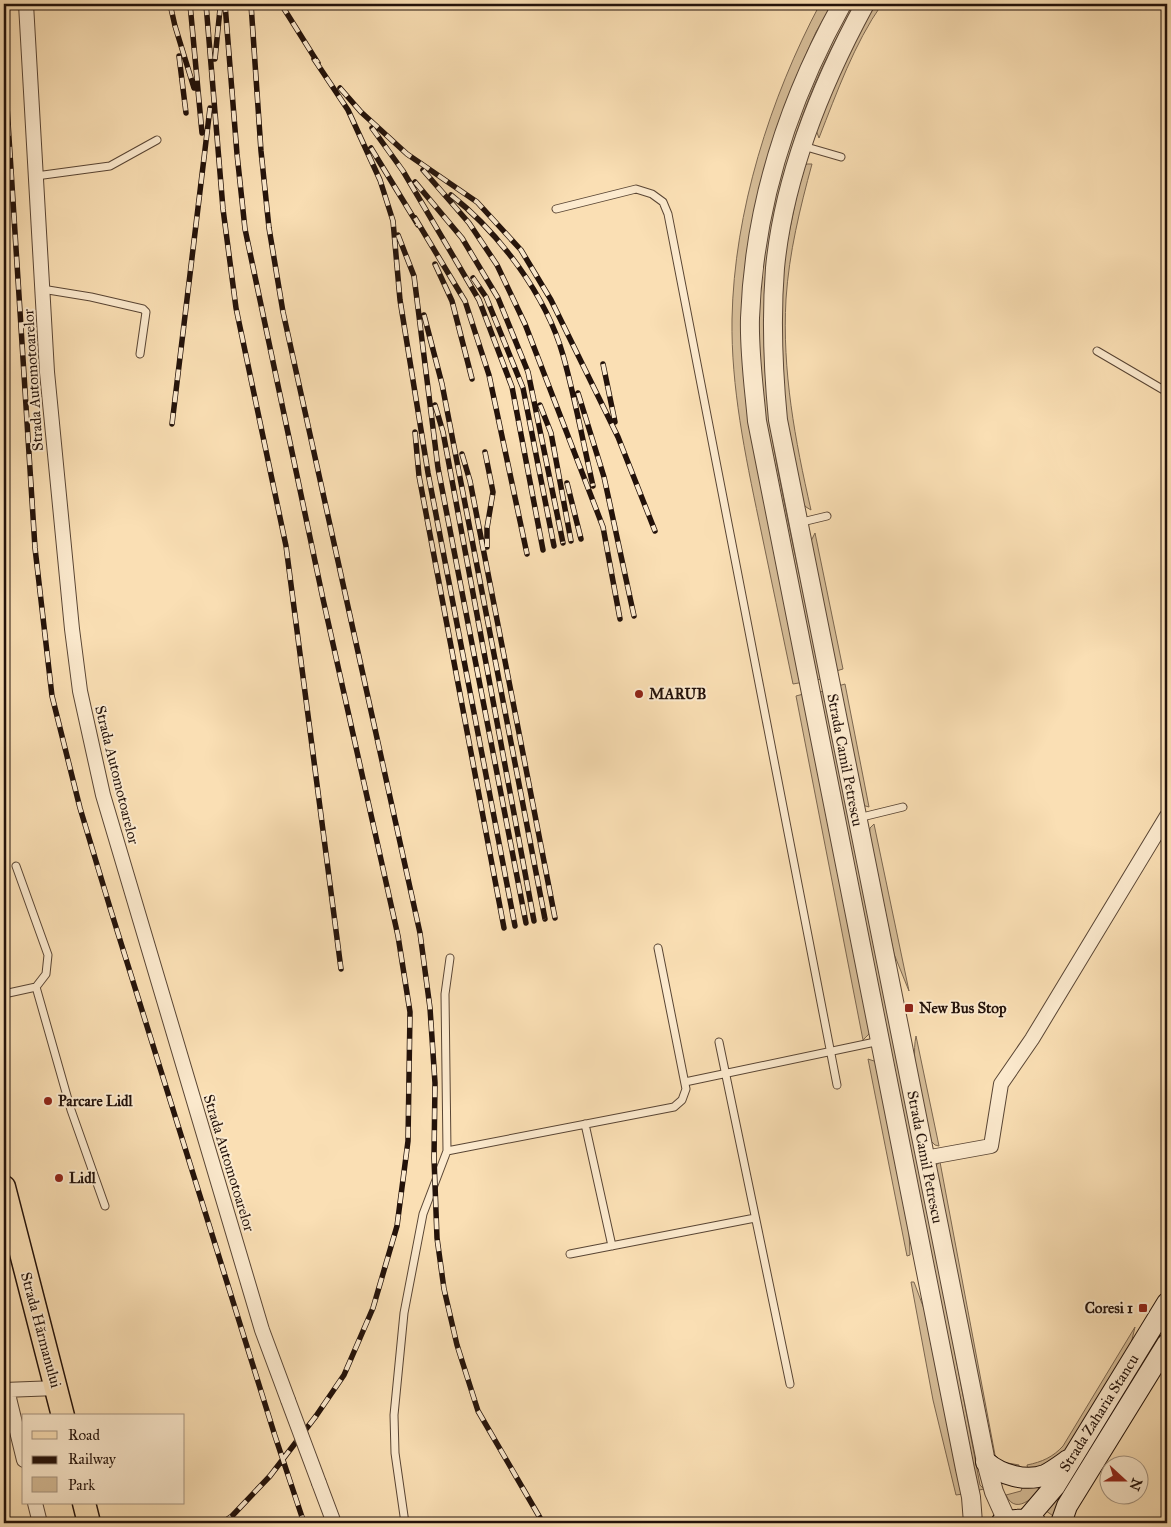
<svg xmlns="http://www.w3.org/2000/svg" width="1171" height="1527" font-family="'IM FELL Great Primer',serif">
  <rect width="100%" height="100%" fill="#fadfb4"/>
  <filter id="stains"><feTurbulence type="fractalNoise" baseFrequency=".004" numOctaves="4"/><feColorMatrix values="0 0 0 0 .2 0 0 0 0 .09 0 0 0 0 .02 0 0 0 .5 -.17"/></filter>
  <radialGradient id="worn" r=".72"><stop offset=".6" stop-color="#630" stop-opacity="0"/><stop offset="1" stop-color="#630" stop-opacity=".3"/></radialGradient>
  <!-- green -->
  <path fill="#d5bc97" stroke="#7c6750" d="M820 4H832L816 32 797 75 775 133 758 196 751 432 757 464 804 682 793 684C782 630 770 575 759 521 745 454 731 387 732 319 734 212 770 98 820 4Z
    M849 4H856C785 120 755 258 767 394 771 440 781 486 790 531 801 580 811 630 822 679L815 680 773 476 757 357 758 293 763 247 779 168 813 73Z
    M874 4H882C854 44 837 92 819 138L816 130 836 77Z
    M807 164H812C800 208 789 253 786 299 782 371 795 440 811 510L806 507 800 500 784 403 780 298 784 258 802 169Z
    M815 533 843 669 836 671 811 554V541Z
    M845 684 869 807 862 805 838 686Z
    M827 690 924 1189 980 1485 984 1489 975 1491 820 692Z
    M807 693 872 1026 869 1034 863 1040 796 696Z
    M874 824 909 991 894 954 869 839 870 828Z
    M916 1036 939 1146 935 1145 931 1141C924 1111 910 1065 916 1036Z
    M868 1059 874 1061 881 1067 909 1232 910 1255 907 1256Z
    M940 1162 995 1455 1002 1462 1019 1465V1469L995 1461 935 1166Z
    M911 1282H914L933 1333 963 1494 956 1495 933 1400Z
    M1167 1314V1327L1061 1497 1056 1518 1042 1508Z
    M1135 1327 1130 1348 1070 1449 1046 1465 1028 1470 1027 1465C1042 1462 1053 1457 1063 1446Z
    M1050 1481C1039 1491 1017 1519 1006 1495L1021 1491 1023 1485Z"/>
  <g fill="none" stroke-linecap="round" stroke-linejoin="round">
    <defs>
      <path id="service" d="M803 146 841 157
        M36 176 110 166 157 140
        M556 209 636 189 652 194 663 202 668 214 837 1085
        M42 289 91 297 143 309 146 312 140 354
        M1097 351 1167 392
        M798 523 827 516
        M858 818 903 807
        M16 866 48 955 46 974 36 987
        M4 994 36 987 71 1110 105 1206
        M719 1042 790 1384
        M685 1082 880 1041
        M585 1124 612 1246
        M447 1151 674 1107 682 1100 686 1089 658 948
        M570 1254 755 1218
        M405 1523 395 1453 394 1415 404 1313 423 1214 447 1151 445 994 450 958"/>
      <path id="minor" d="M26 4 47 372 72 629 80 691 103 795 262 1330 288 1400
        M925 1158 991 1146 1001 1084 1032 1039 1167 816
        M4 1390 57 1388
        M7 1390 24 1460
        M319 1483 334 1523
        M35 1503 40 1523"/>
      <path id="tertiary" d="M842 4C788 101 754 207 750 318 749 353 754 387 757 421L965 1469 971 1497 973 1523
        M865 4C821 85 784 175 775 268 771 319 773 369 778 420L986 1462 994 1492 1007 1521"/>
      <path id="secondary" d="M986 1462C1001 1475 1026 1482 1045 1475 1053 1471 1061 1465 1068 1460
        M1026 1520 1055 1486 1167 1303
        M1001 1523C1013 1519 1024 1518 1036 1523
        M1061 1523 1067 1506 1167 1344"/>
      <path id="primary" d="M4 1187 63 1416
        M84 1503 89 1523"/>
    </defs>
    <!-- service casing -->
    <use href="#service" stroke="#594534" stroke-width="9"/>
    <!-- minor casing -->
    <use href="#minor" stroke="#594534" stroke-width="16"/>
    <!-- tertiary casing -->
    <use href="#tertiary" stroke="#594534" stroke-width="20"/>
    <!-- secondary casing -->
    <use href="#secondary" stroke="#23120a" stroke-width="22"/>
    <!-- primary casing -->
    <use href="#primary" stroke="#23120a" stroke-width="25"/>
    <!-- service -->
    <use href="#service" stroke="#fceace" stroke-width="7"/>
    <!-- minor -->
    <use href="#minor" stroke="#fceace" stroke-width="14"/>
    <!-- tertiary -->
    <use href="#tertiary" stroke="#fceace" stroke-width="18"/>
    <!-- secondary -->
    <use href="#secondary" stroke="#fceace" stroke-width="20"/>
    <!-- primary -->
    <use href="#primary" stroke="#fadfb4" stroke-width="22"/>
    <defs>
      <path id="rail" d="M170 4 175 26 194 88
        M190 4 202 133
        M206 4 223 209 236 308 286 546 341 969
        M251 4 261 151 269 228 283 312 420 933 430 1008 435 1083 434 1158 437 1238 444 1289 457 1345 478 1411 543 1523
        M281 4 318 63
        M179 56 186 113
        M4 59 35 548 52 696 80 808 111 911 275 1436 304 1523
        M215 59 220 9
        M314 59 348 110 380 180 393 221 400 300 428 473 515 926
        M340 88 361 112 407 154 477 202 521 250 551 300 618 437 655 531
        M372 128 403 171 479 300 512 387 543 550
        M371 148 418 225
        M423 170 469 223 497 265 525 324 603 527 620 619
        M415 182 462 238 498 298 528 372 563 543
        M451 195C499 233 546 295 563 355 575 398 583 442 593 486
        M415 218 465 301 489 375 527 554
        M398 235 414 276 438 468 526 923
        M435 264 452 301 472 379
        M473 278 486 297 523 388 554 546
        M424 315 442 384 545 919
        M603 364 615 422
        M578 393 604 477 634 616
        M435 405 443 432 534 921
        M540 405 551 433 571 541
        M172 424 210 108
        M415 432 419 476 504 928
        M485 452 493 492 487 528V547
        M462 454 470 481 555 918
        M567 483 581 539
        M222 1523 232 1516 270 1476 316 1416 344 1375 373 1308 397 1226 408 1141 410 1012 398 936 323 599 245 229 237 154 225 4"/>
    </defs>
    <!-- rail casing -->
    <use href="#rail" stroke="#23120a" stroke-width="5.5"/>
    <!-- rail -->
    <use href="#rail" stroke="#fceace" stroke-width="4" stroke-dasharray="11" stroke-linecap="butt"/>
    <defs>
      <path id="minor-bridge" d="M288 1400 319 1483"/>
    </defs>
    <!-- minor-bridge casing -->
    <use href="#minor-bridge" stroke="#594534" stroke-width="16" stroke-linecap="butt"/>
    <!-- minor-bridge -->
    <use href="#minor-bridge" stroke="#fceace" stroke-width="14"/>
  </g>
  <!-- markers -->
  <g fill="#8f2418" stroke="#fceace" stroke-width="2">
    <circle cx="639" cy="694" r="5"/>
    <rect x="904" y="1003" width="10" height="10" rx="2.5"/>
    <circle cx="48" cy="1101" r="5"/>
    <circle cx="59" cy="1178" r="5"/>
    <rect x="1138" y="1303" width="10" height="10" rx="2.5"/>
  </g>
  <g text-anchor="middle" dominant-baseline="central" stroke-width="4" stroke-linejoin="round" paint-order="stroke">
    <!-- street labels -->
    <g font-size="15" fill="#23120a" stroke="#fceace">
      <text transform="translate(33 380) rotate(-94)">Strada Automotoarelor</text>
      <text transform="translate(845 760) rotate(79)">Strada Camil Petrescu</text>
      <text transform="translate(117 775) rotate(76)">Strada Automotoarelor</text>
      <text transform="translate(925 1157) rotate(79)">Strada Camil Petrescu</text>
      <text transform="translate(229 1163) rotate(73)">Strada Automotoarelor</text>
      <text transform="translate(41 1330) rotate(75)">Strada Hărmanului</text>
      <text transform="translate(1099 1413) rotate(-58)">Strada Zaharia Stancu</text>
    </g>
    <!-- poi labels -->
    <g font-size="15" font-weight="bold" fill="#23120a" stroke="#fceace" text-anchor="start">
      <text x="649" y="694">MARUB</text>
      <text x="919" y="1008">New Bus Stop</text>
      <text x="58" y="1101">Parcare Lidl</text>
      <text x="69" y="1178">Lidl</text>
      <text x="1133" y="1308" text-anchor="end">Coresi 1</text>
    </g>
  </g>
  <!-- margin -->
  <rect width="1171" height="1527" fill="none" stroke="#fadfb4" stroke-width="20"/>
  <rect x="5" y="5" width="1161" height="1517" fill="none" stroke="#23120a" stroke-width="2.5"/>
  <rect x="10" y="10" width="1151" height="1507" fill="none" stroke="#23120a"/>
  <!-- legend -->
  <rect x="22" y="1414" width="162" height="90" fill="#fceace" stroke="#a59480"/>
  <rect x="32" y="1431" width="25" height="8" fill="#fadfb4" stroke="#a59480"/>
  <text x="68" y="1440" font-size="15" fill="#23120a">Road</text>
  <rect x="32" y="1456" width="25" height="8" fill="#23120a" stroke="#a59480"/>
  <text x="68" y="1464" font-size="15" fill="#23120a">Railway</text>
  <rect x="32" y="1477" width="25" height="15" fill="#d5bc97" stroke="#a59480"/>
  <text x="68" y="1490" font-size="15" fill="#23120a">Park</text>
  <!-- north arrow -->
  <g transform="translate(1124 1480) rotate(111)"><circle r="24" fill="#fceace" stroke="#a59480"/>
  <path d="M0-4L9 19L0 12L-9 19Z" fill="#8f2418"/>
  <text y="-8" font-size="14" font-weight="bold" text-anchor="middle" fill="#23120a">N</text>
  </g>
  <rect width="100%" height="100%" filter="url(#stains)"/>
  <rect width="100%" height="100%" fill="url(#worn)"/>
</svg>
